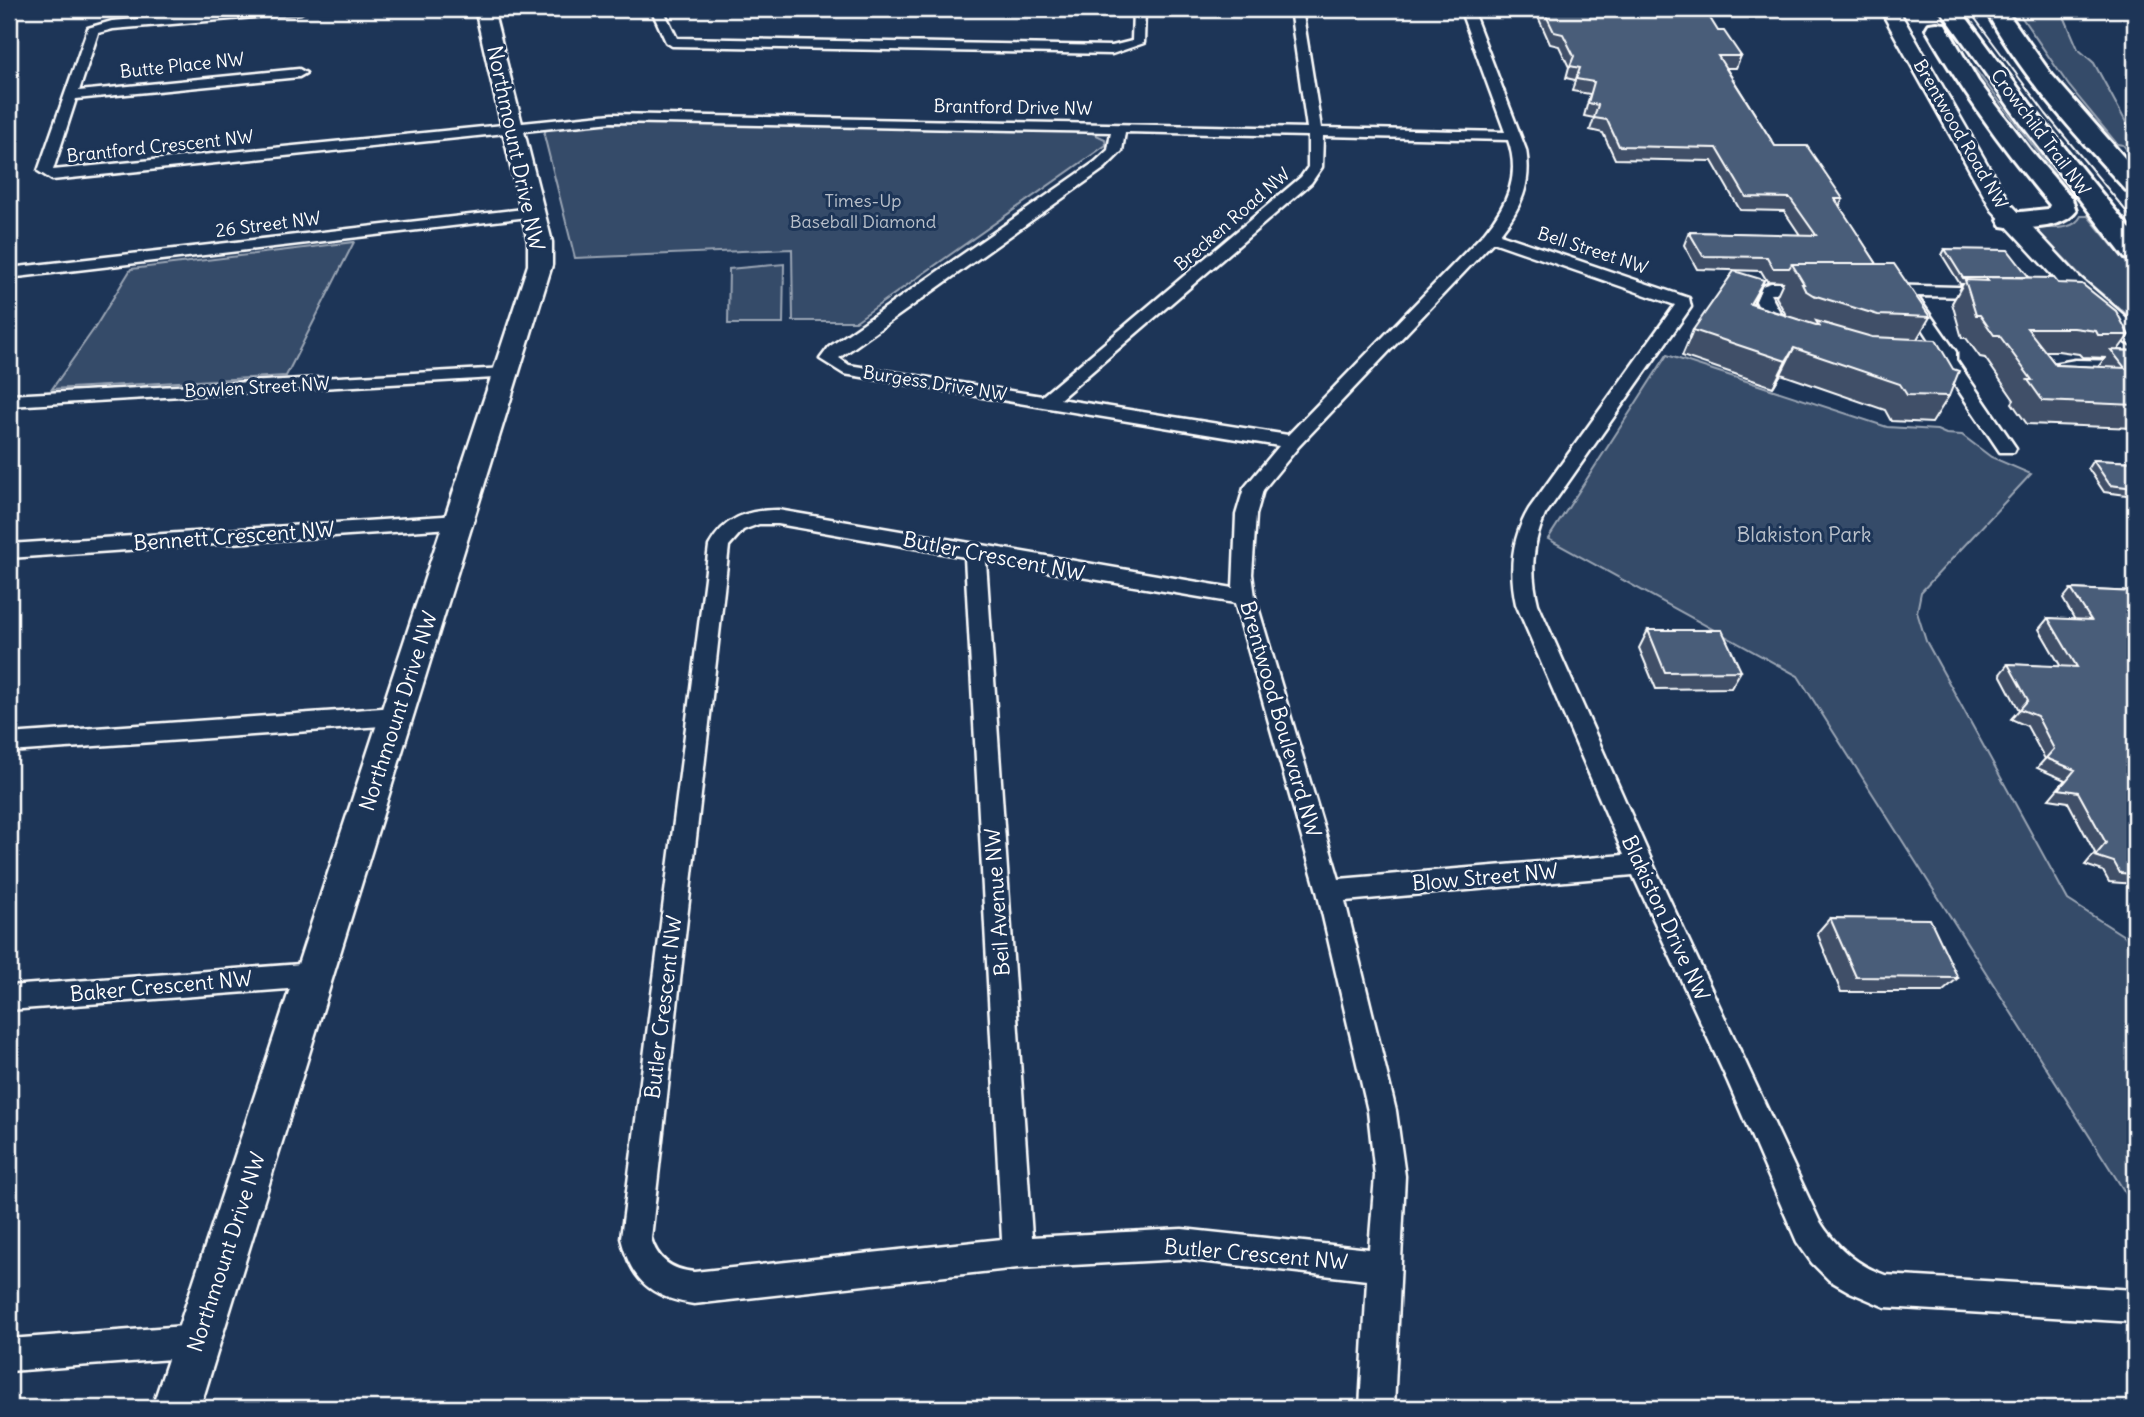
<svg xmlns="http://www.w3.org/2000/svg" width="2144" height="1417" font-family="Delius,sans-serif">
  <rect width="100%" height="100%" fill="#1d3557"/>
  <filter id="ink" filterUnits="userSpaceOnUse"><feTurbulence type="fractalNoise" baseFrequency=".0143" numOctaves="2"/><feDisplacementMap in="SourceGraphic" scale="14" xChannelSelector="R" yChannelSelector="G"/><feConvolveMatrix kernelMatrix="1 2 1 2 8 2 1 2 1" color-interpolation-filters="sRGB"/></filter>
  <g filter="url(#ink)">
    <!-- green -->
    <path fill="#364b69" stroke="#9aa5b4" stroke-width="2" d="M2016 9H2061L2078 49 2094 63 2135 139V160L2123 145 2117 144 2069 86Z
      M1966 68 1975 69 2063 185 2056 184Z
      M608 122 1090 132 1105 139 1106 145 856 321H793L792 249 575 258 544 135 546 129Z
      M2081 216H2088L2135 273V321L2084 279 2035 228C2050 227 2073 232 2081 216Z
      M354 242 286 376 52 389 94 329 131 269Z
      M784 264 783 324H728L729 269Z
      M1667 355 1887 427 1937 430 1946 434 1962 435 1991 457 2031 474 1921 592 1917 612 1926 641 2068 900 2135 943V1208L1798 676 1548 539Z"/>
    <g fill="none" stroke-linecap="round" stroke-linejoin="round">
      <defs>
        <path id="street" d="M260 9H307L301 13 113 29 98 33 79 91 299 69 306 73 299 77 76 99 53 170 612 114 1307 128 1290 9H1302L1321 128 1505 132 1460 9H1472L1526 150C1532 184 1521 208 1500 234L1689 298 1691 307 1545 515C1532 545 1530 572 1538 604L1653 864 1819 1220C1835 1246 1856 1265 1885 1275L2135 1290V1322L1885 1307 1850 1292 1829 1280 1812 1263 1797 1242 1728 1082 1633 875 1345 901 1396 1111 1405 1176 1394 1408H1360L1367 1280 1182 1259 1018 1268 694 1304C651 1298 631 1280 621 1238L709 546C724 518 747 510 778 510L1233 588 1236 515 1244 488 1279 446 844 374 820 359 829 347 1095 162 1108 150 1111 132 612 122 52 180 38 171 88 28 112 21ZM1125 132 1308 136V167L1301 177 1042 396 849 365 839 358 1105 168 1122 151ZM1323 136 1508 140C1521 176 1507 205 1484 233L1288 435 1060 399 1311 183 1322 167ZM1493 242 1675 305 1529 509C1511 539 1509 571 1516 604L1624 855 1339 879 1255 597 1252 574 1256 515 1263 490 1299 446ZM759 524H778L965 557 1002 1239 694 1272C672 1270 657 1260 651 1238L729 546 743 530ZM986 561 1235 603 1317 891 1368 1111 1375 1176 1369 1249 1182 1229 1032 1237Z
          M651 9H663L677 38 1112 46 1132 41 1133 9H1145L1144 43 1112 54 672 46 666 42Z
          M532 208 540 213 537 216 9 278V268Z
          M1771 283H1809L1817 288 1809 293 1770 294 1787 325 1796 333 1793 337C1771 342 1761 310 1753 295L1756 288Z
          M1882 285 1994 288 1996 292 1988 297 1917 296 1956 352V360L2016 448 2014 452H2000L1938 360V352L1901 295 1876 293 1874 290 1876 287Z
          M2075 360 2135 361V371L2075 370 2053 374 2044 369 2047 365Z
          M506 368 512 369 515 373 512 377 9 406V395Z
          M459 515 466 517 469 522 466 527 9 558V544Z
          M396 707 404 710 407 716 404 722 396 725 9 752V734Z
          M314 963 323 966 327 975 323 984 314 987 9 1010V986Z
          M198 1325 209 1330 214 1341 209 1352 198 1357 9 1371V1339Z"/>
        <path id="secondary" d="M475 9H493L552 242V265L200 1408H152L528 265V242Z
          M1880 9H1898L2009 202 2078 276 2135 325V345L2126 343 2062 286 1992 210Z"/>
        <path id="highway" d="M1940 9H1960L2039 116 2135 235V260L2125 258 2023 126Z
          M1985 9H2005L2051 74 2135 170V193L2126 190C2075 134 2021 76 1985 9Z
          M1937 23 1945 24 1978 81 2030 150 2072 199 2076 211C2064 229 2021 230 2002 226L1998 220 2002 214 2048 209 2050 205C2003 149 1962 92 1926 29L1929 24Z"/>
      </defs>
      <!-- street casing -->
      <use href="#street" stroke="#fff" stroke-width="5"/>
      <!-- secondary casing -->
      <use href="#secondary" stroke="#fff" stroke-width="5"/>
      <!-- highway casing -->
      <use href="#highway" stroke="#fff" stroke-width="6"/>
      <!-- street -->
      <use href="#street" fill="#1d3557" fill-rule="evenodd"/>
      <!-- secondary -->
      <use href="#secondary" fill="#1d3557" fill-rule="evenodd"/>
      <!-- highway -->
      <use href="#highway" fill="#1d3557" fill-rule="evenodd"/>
      <!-- tram -->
      <path stroke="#fff" stroke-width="2" d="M1968 9 2046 114 2135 222"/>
    </g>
    <!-- wall -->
    <path fill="#405068" stroke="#fff" stroke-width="2" fill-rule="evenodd" d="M1511 9H1600L1718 31 1741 56 1736 68H1726L1775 146 1843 199 1839 207 1877 264 1930 317 1917 339 1949 396 1932 423 1891 421 1885 410 1781 374 1773 387 1682 356 1693 330 1764 280 1753 305 1786 315 1776 297 1783 282 1767 281 1761 271 1697 269 1684 245 1689 232 1800 235 1784 211 1740 210 1712 161 1615 159 1603 133 1590 130 1594 118 1584 116 1590 94 1572 91 1575 80 1566 78 1569 67 1559 46 1550 44 1535 10Z
      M1945 249 2029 277 2058 283 2129 335 2118 350 2135 351V428L2027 424 2012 403 2014 400 1985 358 1980 357 1966 338H1962L1952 303 1963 284H1960L1942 255ZM2045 351H2058L2079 354 2082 357 2105 358 2098 367 2056 365Z
      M2093 460 2135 462V496L2104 492 2088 468Z
      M2071 589 2135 592V884L2109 882 2103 871 2085 865 2095 853 2068 802 2049 799 2065 780 2037 768 2045 759 2027 726 2011 719 2019 710 2000 674 2008 664 2061 667 2039 629 2048 618 2075 620 2063 599Z
      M1648 630 1741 671 1731 688 1656 689 1639 648Z
      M1830 918 1958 978 1942 992H1841L1817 933Z"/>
    <!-- shaded-wall -->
    <path fill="#344155" stroke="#fff" stroke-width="2" d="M1764 280 1752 306 1750 304Z
      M1794 348 1781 374 1773 387 1786 361Z"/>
    <!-- building -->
    <path fill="#4a5d79" stroke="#fff" stroke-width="2" d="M1543 9 1705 10 1718 31H1724L1741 56H1718L1775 146H1807L1843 199H1835L1877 264H1792L1789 268H1773L1767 257 1703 256 1689 232 1816 235 1790 198 1746 197 1717 148 1619 146 1607 120 1594 118 1598 105 1588 103 1594 82 1576 79 1580 68 1570 66 1574 56 1563 34 1554 32Z
      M1945 249 2008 250 2029 277H1985L1984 278H1963Z
      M1792 264H1894L1930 317 1878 315 1813 295 1805 290 1802 284H1804Z
      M1734 271 1764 280 1750 304 1819 326 1816 321 1872 337 1936 340 1953 369 1959 371 1949 396 1907 395 1900 384 1794 348 1786 361 1693 330Z
      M1985 277 2054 278 2058 283 2082 284 2116 311 2129 335H2098L2096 331 2074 328H2027L2056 365 2125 368 2111 350 2135 351V405L2043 401 2028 380H2032L1999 335H1994L1980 315H1976L1965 280 1988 281Z
      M2093 460 2135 462V488L2110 485Z
      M2071 589 2135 592V874L2120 873 2114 862 2095 856 2106 843 2078 792 2059 789 2075 770 2046 758 2054 749 2037 716 2020 709 2028 700 2008 664 2077 667 2048 618 2091 620Z
      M1648 630H1722L1741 671 1665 672Z
      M1830 918 1930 919 1958 978 1856 977Z"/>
  </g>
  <g text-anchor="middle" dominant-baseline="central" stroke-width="6" stroke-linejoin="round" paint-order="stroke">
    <!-- far-street labels -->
    <g font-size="18" fill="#fff" stroke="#1d3557">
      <text transform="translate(182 65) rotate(-6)">Butte Place NW</text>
      <text transform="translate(1013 107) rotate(1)">Brantford Drive NW</text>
      <text transform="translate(2041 132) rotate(53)">Crowchild Trail NW</text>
      <text transform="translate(1961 134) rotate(60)">Brentwood Road NW</text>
      <text transform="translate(160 146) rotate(-6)">Brantford Crescent NW</text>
      <text transform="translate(1232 219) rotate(-41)">Brecken Road NW</text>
      <text transform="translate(268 224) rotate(-7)">26 Street NW</text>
      <text transform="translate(1593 250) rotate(18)">Bell Street NW</text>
      <text transform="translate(935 383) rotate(9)">Burgess Drive NW</text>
      <text transform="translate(257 387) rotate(-3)">Bowlen Street NW</text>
    </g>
    <!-- far-park labels -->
    <g font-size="18" fill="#b9c0ca" stroke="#1d3557">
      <text x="863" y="200">Times-Up<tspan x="863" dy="21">Baseball Diamond</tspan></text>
    </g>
    <!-- street labels -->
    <g font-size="21" fill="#fff" stroke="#1d3557">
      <text transform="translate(516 148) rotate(78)">Northmount Drive NW</text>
      <text transform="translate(234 536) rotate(-4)">Bennett Crescent NW</text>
      <text transform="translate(994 556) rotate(11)">Butler Crescent NW</text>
      <text transform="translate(398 711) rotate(-72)">Northmount Drive NW</text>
      <text transform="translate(1281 719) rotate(74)">Brentwood Boulevard NW</text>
      <text transform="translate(1485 877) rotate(-5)">Blow Street NW</text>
      <text transform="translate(997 902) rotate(-94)">Beil Avenue NW</text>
      <text transform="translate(1666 918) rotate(65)">Blakiston Drive NW</text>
      <text transform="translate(161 986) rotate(-5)">Baker Crescent NW</text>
      <text transform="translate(663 1007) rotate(-83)">Butler Crescent NW</text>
      <text transform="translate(226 1252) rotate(-72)">Northmount Drive NW</text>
      <text transform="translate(1256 1254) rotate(5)">Butler Crescent NW</text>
    </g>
    <!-- park labels -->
    <g font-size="21" fill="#b9c0ca" stroke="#1d3557">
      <text x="1804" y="534">Blakiston Park</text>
    </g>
  </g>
  <!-- margin -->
  <rect width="2144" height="1417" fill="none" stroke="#1d3557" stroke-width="35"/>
  <rect x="18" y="18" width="2109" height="1382" fill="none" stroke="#fff" stroke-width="2.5" filter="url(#ink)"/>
</svg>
